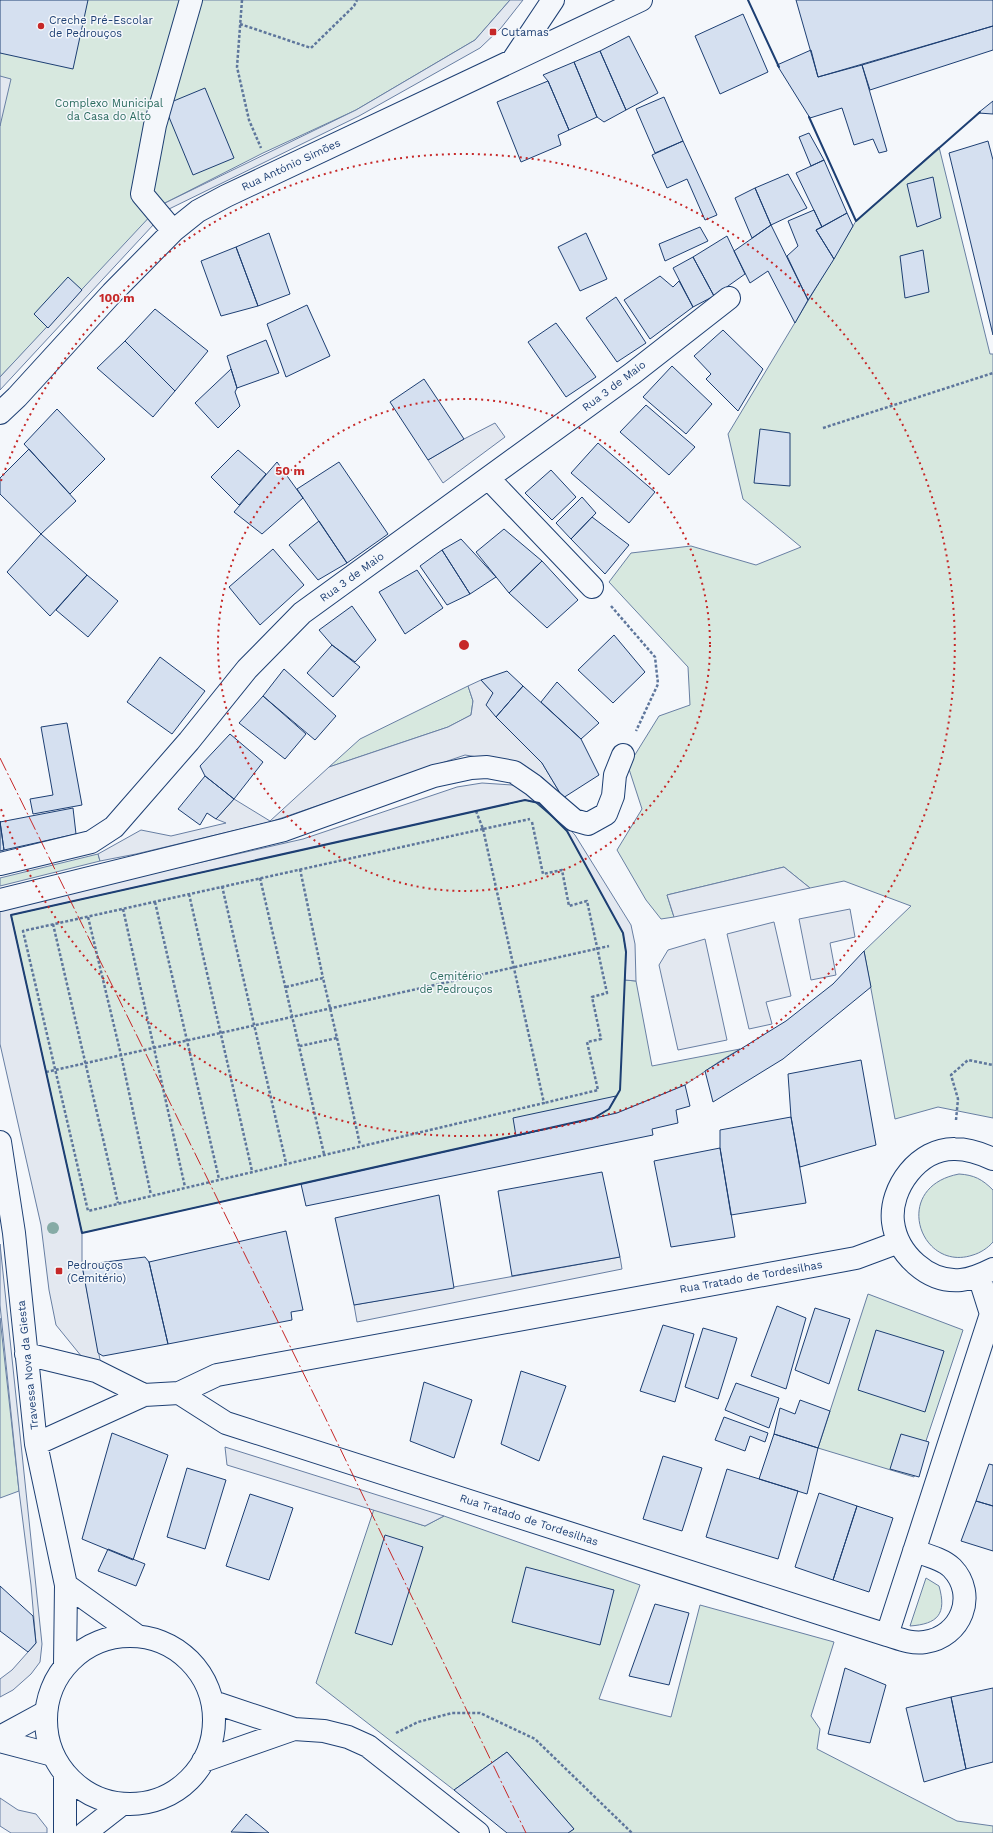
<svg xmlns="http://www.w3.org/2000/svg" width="993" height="1833" font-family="'Work Sans',sans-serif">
  <rect width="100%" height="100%" fill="#f4f7fb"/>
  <!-- green -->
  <path fill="#d7e8df" stroke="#687fa3" d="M0 0H510L475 40 356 110 263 153 165 203 0 377Z
    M939 147 990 354H993V1118L938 1107 895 1119 864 951 911 906 844 881 810 888 784 867 667 895 674 917 661 919 646 900 617 850 642 809 628 766 659 716 690 705 688 667 609 582 631 553 691 546 756 565 801 547 743 499 728 434 856 221Z
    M468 686 473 701 471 715 448 727 329 767 360 739Z
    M525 800 539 803 567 831 623 933 626 952 625 980 636 981 652 1066 740 1049 720 1061 685 1085 617 1113 82 1233 11 915Z
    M98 854 100 861 0 886V878Z
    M959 1174C974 1175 982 1179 993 1190V1242C988 1248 980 1253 973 1255 920 1273 890 1187 959 1174Z
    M868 1294 963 1330 914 1477 818 1448Z
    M0 1318 19 1491 0 1498Z
    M374 1509 425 1526 444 1516 640 1585 599 1699 671 1717 700 1605 834 1642 811 1716 820 1729 817 1749 957 1821 993 1826V1833H568L574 1829 507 1752 454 1790 316 1683Z
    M926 1578 939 1586C947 1614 938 1624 910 1626Z"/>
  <!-- parking -->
  <path fill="#e3e8f0" stroke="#687fa3" d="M510 0H523L501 28 480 48 359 116 167 210 0 390V377L155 211 165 203 356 110 475 40Z
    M0 76 11 79 0 126Z
    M495 423 505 437 443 483 428 460 464 439Z
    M481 680 493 693 496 717 542 763 563 798 543 778 515 763 465 755 270 822 136 854 100 861 98 854 141 830 171 836 226 823 216 819 234 799 270 821 329 767 448 727 471 715 473 701 468 686Z
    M482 783 512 785 530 793 550 808 575 835 631 925 635 944 636 981 625 980 626 952 623 933 567 831 539 803 525 800 11 915 82 1233V1265L101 1365 82 1357 56 1325 49 1290 41 1225 0 1044V908L303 839 457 787Z
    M784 867 810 888 674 917 667 895Z
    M850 909 855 937 830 943 836 975 811 980 799 919Z
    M774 922 791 996 766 1002 772 1024 749 1029 727 934Z
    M705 939 727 1040 678 1050 659 965 668 950Z
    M0 1244 42 1644 40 1662 31 1674 13 1690 0 1697V1679L12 1670 36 1643 31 1585 19 1491 0 1305Z
    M620 1257 622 1269 357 1322 354 1305Z
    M225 1447 444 1516 425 1526 227 1465Z
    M0 1798 18 1810 36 1814 47 1828V1833H11L0 1826Z"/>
  <!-- building -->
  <path fill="#d5e0f0" stroke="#1d3f73" d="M0 0H88L73 69 0 53Z
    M796 0H993V26L818 77Z
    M743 14 768 72 720 94 695 36Z
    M993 26V50L870 90 862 65Z
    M629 36 658 93 626 110 600 51Z
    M811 50 818 77 862 65 887 151 879 153 873 139 854 145 842 108 810 118 777 65Z
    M600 51 626 110 604 122 597 117 574 62Z
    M574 62 597 117 569 130 548 81 543 75Z
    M548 81 569 130 558 135 561 145 521 162 497 102Z
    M205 88 234 158 193 175 164 105Z
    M664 97 683 141 655 153 636 109Z
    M993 101V114L978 113Z
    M809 133 824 160 811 166 799 137Z
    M683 141 717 215 705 220 687 179 667 188 652 155Z
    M988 141 993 160V335L949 153Z
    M824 160 847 213 822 227 796 173Z
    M788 174 807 208 771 225 755 188Z
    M933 177 941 218 917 227 907 184Z
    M755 188 771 225 752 238 735 198Z
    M814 210 822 227 816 230 834 259 808 300 787 256 798 246 788 221Z
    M847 213 853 226 834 259 816 230Z
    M771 225 808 300 795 323 768 271 750 283 734 251Z
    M700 227 708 241 665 261 659 244Z
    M269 233 290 294 258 306 236 247Z
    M586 233 607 279 580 291 558 247Z
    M727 236 745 274 714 296 693 257Z
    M236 247 258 306 221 316 201 261Z
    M923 250 929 292 905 298 900 256Z
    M693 257 714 296 693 307 673 268Z
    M660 276 673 287 679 281 693 307 650 339 624 300Z
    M68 277 82 290 48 328 34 314Z
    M616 297 646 343 617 362 586 318Z
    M307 305 330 356 286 377 267 324Z
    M155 309 208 351 175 391 125 341Z
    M556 323 596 377 566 397 528 342Z
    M723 330 763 369 738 411 706 379 711 374 694 356Z
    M266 340 279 373 237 388 227 356Z
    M125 341 175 391 153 417 97 368Z
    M672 366 712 404 686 434 643 397Z
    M231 369 237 388 235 392 240 406 218 428 195 403Z
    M424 379 464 439 428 460 390 402Z
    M646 405 695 447 669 475 620 432Z
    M57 409 105 459 70 494 24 444Z
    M760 429 790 433V486L754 483Z
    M598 443 655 492 629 523 571 473Z
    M29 449 76 501 41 534 0 494V478Z
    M238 450 266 474 239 505 211 477Z
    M277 462 303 498 262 534 234 512Z
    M339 462 388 534 347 563 297 489Z
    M551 470 576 497 552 520 525 493Z
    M582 497 596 513 571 539 556 523Z
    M592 517 629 545 605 574 571 539Z
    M319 521 347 563 318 580 289 545Z
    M504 529 542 561 509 593 476 552Z
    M41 534 87 575 50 616 7 572Z
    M461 539 496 577 470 594 442 550Z
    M273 549 304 585 260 625 229 587Z
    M442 550 470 594 447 605 420 566Z
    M542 561 578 600 547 628 509 593Z
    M417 570 443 608 405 634 379 592Z
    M87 575 118 601 88 637 56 610Z
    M352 606 376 640 355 662 332 645 319 630Z
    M614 635 645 672 613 703 578 670Z
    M332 645 360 667 333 697 307 673Z
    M160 657 205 691 172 734 127 702Z
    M284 669 336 716 315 740 263 696Z
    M507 671 523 686 496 717 486 705 493 693 481 680Z
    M557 682 599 723 581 739 541 702Z
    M523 686 581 739 599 775 563 798 542 763 496 717Z
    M263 696 306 734 285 759 239 723Z
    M67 723 82 805 33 814 30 799 53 795 41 727Z
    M230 734 263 762 234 799 205 776 200 766Z
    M205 776 234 799 216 819 207 813 200 825 178 809Z
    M73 808 76 834 4 850 0 822Z
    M0 821 4 850 0 851Z
    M864 951 871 987 783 1059 713 1102 705 1071 786 1021 833 984Z
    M861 1060 876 1145 800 1167 791 1117 788 1074Z
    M685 1085 690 1106 676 1110 678 1123 652 1129 653 1135 306 1206 301 1184 617 1113Z
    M616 1096 609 1109 594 1118 516 1136 513 1118Z
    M791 1117 806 1203 731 1215 720 1148V1130Z
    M720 1148 735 1237 671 1247 654 1161Z
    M602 1172 620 1257 512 1276 498 1191Z
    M439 1195 454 1288 354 1305 335 1218Z
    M286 1231 303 1310 291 1312 292 1320 168 1344 149 1262Z
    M145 1257 149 1262 168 1344 103 1356 98 1353 82 1265Z
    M777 1306 806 1318 786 1389 751 1376Z
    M815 1308 850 1319 829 1384 795 1370Z
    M663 1325 694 1334 675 1402 640 1391Z
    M703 1328 737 1338 718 1399 685 1387Z
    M876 1330 944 1351 925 1412 858 1390Z
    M521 1371 566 1386 539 1461 501 1444Z
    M424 1382 472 1400 454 1458 410 1441Z
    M736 1383 779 1398 769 1428 725 1410Z
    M800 1400 830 1411 818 1448 774 1434 780 1408 795 1414Z
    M724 1417 768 1433 765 1442 750 1436 745 1451 715 1440Z
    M112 1433 168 1455 133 1560 82 1539Z
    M774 1434 818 1448 807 1494 759 1479Z
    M901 1434 929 1442 919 1477 890 1469Z
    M663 1456 702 1468 682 1531 643 1519Z
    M989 1464 993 1465V1506L976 1501Z
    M187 1468 226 1480 205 1549 167 1537Z
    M727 1469 798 1491 778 1559 706 1537Z
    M819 1493 857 1506 833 1580 795 1567Z
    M250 1494 293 1508 269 1580 226 1566Z
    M976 1501 993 1506V1551L961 1541Z
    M857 1506 893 1518 869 1592 833 1580Z
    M385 1535 423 1547 392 1645 355 1633Z
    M108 1549 145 1564 136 1586 98 1571Z
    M526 1567 614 1590 600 1645 512 1622Z
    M0 1586 33 1616 36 1643 28 1652 0 1631Z
    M655 1604 689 1613 669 1685 629 1676Z
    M845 1668 886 1685 870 1743 828 1734Z
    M993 1688V1762L966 1769 951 1697Z
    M951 1697 966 1769 924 1782 906 1708Z
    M507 1752 574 1829 568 1833H507L454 1790Z
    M246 1814 269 1833 231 1832Z"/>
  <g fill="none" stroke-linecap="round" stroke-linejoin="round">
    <defs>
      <path id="minor" d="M513 60 553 0
        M173 231 142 194 155 125 191 0
        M0 413 17 397 112 293 173 231 198 211 226 196 641 0
        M489 479 592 587
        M0 864 91 842 114 827 189 741 247 669 302 613 633 373 729 298
        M0 900 284 830 434 776 471 768 487 767 514 772 533 785 574 820 588 824 606 814 613 796 615 775 623 755
        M0 1142 14 1233 36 1444 66 1585 65 1665
        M993 1159C980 1153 969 1149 955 1149 919 1148 889 1188 893 1222 897 1254 928 1283 961 1280 973 1279 983 1274 993 1269
        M26 1354 96 1371 144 1395
        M179 1393 226 1423 887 1635 991 1314 979 1276
        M36 1444 144 1395 179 1393 217 1375 856 1258 899 1242
        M66 1585 136 1635
        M887 1635C900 1639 911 1644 925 1642 961 1637 978 1595 952 1568 943 1559 926 1555 914 1551
        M46 1720a84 84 0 1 1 168 0a84 84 0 1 1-168 0Z
        M213 1702 294 1729 324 1731 348 1737 368 1746 478 1833
        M203 1761 294 1729
        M65 1774V1833
        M85 1833 122 1804"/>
      <path id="major" d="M0 1737 46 1712
        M0 1741 53 1755"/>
    </defs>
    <!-- minor casing -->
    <use href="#minor" stroke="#1d3f73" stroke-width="24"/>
    <!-- major casing -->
    <use href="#major" stroke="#1d3f73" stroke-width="24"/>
    <!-- path -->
    <path stroke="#5e769c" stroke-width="2.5" stroke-dasharray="3 2" stroke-linecap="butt" d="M242 0 237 67 249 120 261 148
      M240 24 311 48 354 6 357 0
      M823 428 993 373
      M611 606 655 657 658 684 636 731
      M476 811 483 829 530 819
      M532 822 543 874 562 870 569 906 587 901 607 993 592 997 601 1039 587 1042 598 1090 544 1103
      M483 829 544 1103 88 1211 23 931Z
      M300 869 323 978
      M260 878 324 1154
      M222 886 286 1163
      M189 894 252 1171
      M155 902 219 1179
      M123 909 185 1187
      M88 917 121 1055 151 1195
      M53 924 118 1203
      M286 987 323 978 337 1038 300 1046
      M337 1038 360 1145
      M46 1072 609 946
      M956 1120 958 1099 951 1075 968 1060 993 1065
      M396 1733 418 1722 452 1713H480L535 1739 632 1833"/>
    <!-- minor -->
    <use href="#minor" stroke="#f4f7fb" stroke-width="22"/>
    <!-- major -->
    <use href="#major" stroke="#f4f7fb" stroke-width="22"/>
    <!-- wall -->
    <path stroke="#1d3f73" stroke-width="2" d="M748 0 779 67
      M809 117 856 221 980 112
      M525 800 539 803 567 831 623 933 626 952 620 1090 609 1109 594 1118 82 1233 11 915Z"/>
    <!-- power -->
    <path stroke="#c62828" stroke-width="1" stroke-dasharray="14 3 2 3" stroke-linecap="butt" d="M0 758 322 1411 526 1833"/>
  </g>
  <!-- trees -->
  <circle fill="#86aba6" cx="53" cy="1228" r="6"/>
  <!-- distance rings -->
  <g fill="none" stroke="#c62828" stroke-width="2" stroke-dasharray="2 4">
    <circle cx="464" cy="645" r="246"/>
    <path d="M1 481A491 491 0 1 1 1 809"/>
  </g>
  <!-- markers -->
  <g fill="#c62828" stroke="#f4f7fb" stroke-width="1.5">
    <circle cx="41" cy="26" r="4"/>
    <rect x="489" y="28" width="8" height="8" rx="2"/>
    <rect x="55" y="1267" width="8" height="8" rx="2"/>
  </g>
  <g text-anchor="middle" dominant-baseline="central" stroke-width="3" stroke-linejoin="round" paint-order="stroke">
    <!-- poi labels -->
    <g font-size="11" fill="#1d3f73" stroke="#f4f7fb" text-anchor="start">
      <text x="49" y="20">Creche Pré-Escolar<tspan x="49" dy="13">de Pedrouços</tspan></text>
      <text x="501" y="32">Cutamas</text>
      <text x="67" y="1265">Pedrouços<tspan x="67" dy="13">(Cemitério)</tspan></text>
    </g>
    <!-- park labels -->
    <g font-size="11" fill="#2c6c60" stroke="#f4f7fb">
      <text x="109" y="103">Complexo Municipal<tspan x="109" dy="13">da Casa do Alto</tspan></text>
      <text x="456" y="976">Cemitério<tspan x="456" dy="13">de Pedrouços</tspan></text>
    </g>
    <!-- street labels -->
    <g font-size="11" fill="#1d3f73" stroke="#f4f7fb">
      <text transform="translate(291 165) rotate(-25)">Rua António Simões</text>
      <text transform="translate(614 386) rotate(-37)">Rua 3 de Maio</text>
      <text transform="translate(352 577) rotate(-36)">Rua 3 de Maio</text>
      <text transform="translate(751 1277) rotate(-10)">Rua Tratado de Tordesilhas</text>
      <text transform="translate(28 1365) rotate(-96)">Travessa Nova da Giesta</text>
      <text transform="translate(529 1520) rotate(18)">Rua Tratado de Tordesilhas</text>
    </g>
  </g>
  <circle cx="464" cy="645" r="6" fill="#c62828" stroke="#f4f7fb" stroke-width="2"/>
  <g font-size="12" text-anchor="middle" font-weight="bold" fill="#c62828" stroke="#f4f7fb" stroke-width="3" stroke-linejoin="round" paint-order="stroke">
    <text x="117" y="302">100 m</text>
    <text x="290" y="475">50 m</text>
  </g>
</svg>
